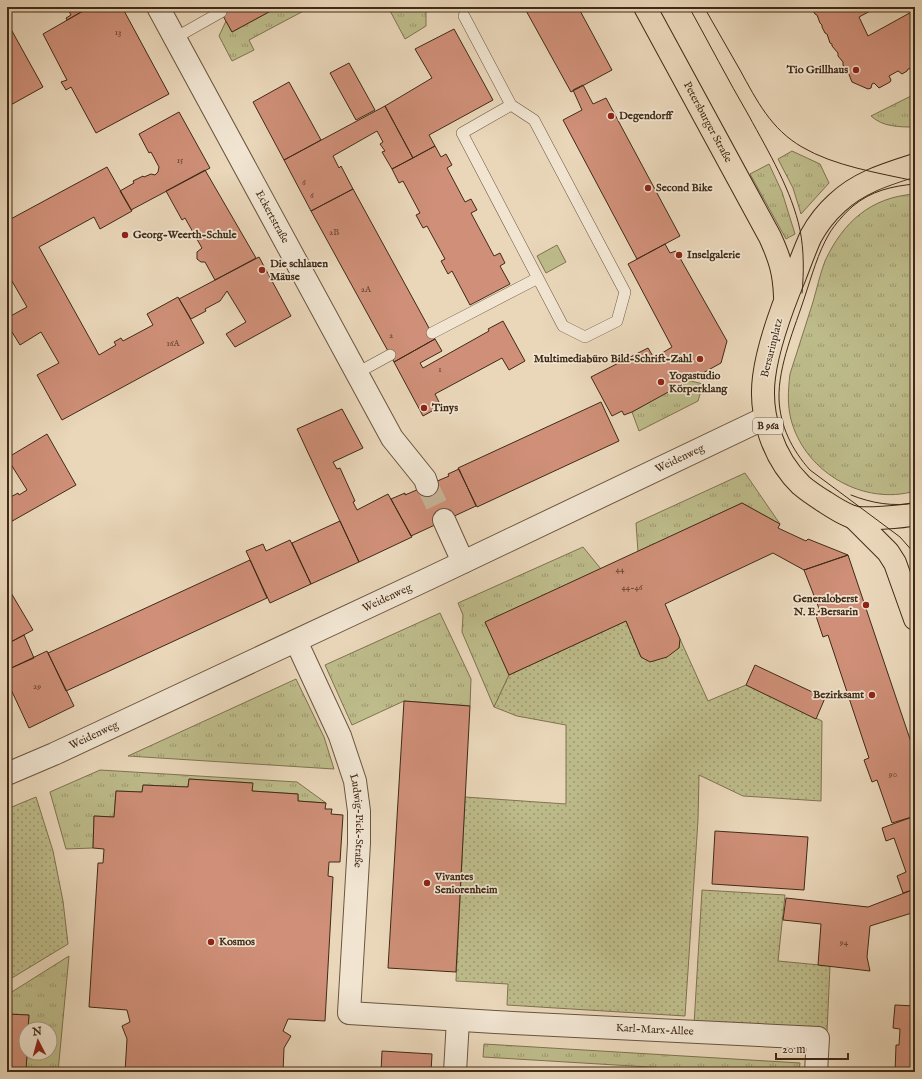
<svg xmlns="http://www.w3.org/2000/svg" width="922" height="1079" font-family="'IM FELL English',serif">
  <defs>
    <pattern id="grass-tufts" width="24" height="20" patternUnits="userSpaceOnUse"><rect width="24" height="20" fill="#bebc8b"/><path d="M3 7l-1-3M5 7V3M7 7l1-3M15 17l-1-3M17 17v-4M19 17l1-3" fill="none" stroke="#9c9971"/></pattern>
    <pattern id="park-dots" width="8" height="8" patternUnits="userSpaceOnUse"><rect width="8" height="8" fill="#bebc8b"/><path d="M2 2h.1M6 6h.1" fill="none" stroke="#9c9971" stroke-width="1.8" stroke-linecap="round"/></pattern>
  </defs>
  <rect width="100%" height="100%" fill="#ead7ba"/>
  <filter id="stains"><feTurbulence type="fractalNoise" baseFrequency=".005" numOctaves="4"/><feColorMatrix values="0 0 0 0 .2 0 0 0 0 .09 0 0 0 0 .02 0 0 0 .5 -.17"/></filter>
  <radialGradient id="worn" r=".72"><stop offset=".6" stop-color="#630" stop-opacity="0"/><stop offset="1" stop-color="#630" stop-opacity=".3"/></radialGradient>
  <!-- grass -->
  <path fill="url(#grass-tufts)" stroke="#7f7350" d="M278 7H311L249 40 254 50 232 61 219 36 226 21 232 32Z
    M388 7H426V26L405 39Z
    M915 94V127C899 127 883 127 871 116Z
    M792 151 820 164 829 183 801 214 793 188 778 159Z
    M769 164 782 192 795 234 786 239 750 174Z
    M915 194V491C864 506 807 473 792 423 787 407 788 391 790 374 798 350 805 326 813 302 817 288 820 274 825 261 843 222 871 197 915 194Z
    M687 380 703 384 698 401 639 431 632 412Z
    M745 473 780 524 742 503 638 552 636 523Z
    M583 547 601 569 486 622 509 675 494 707 462 632 463 615 458 603Z
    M440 613 471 679 470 706 404 701 352 725 325 665Z
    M296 679 324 737 334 769 128 756Z
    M100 770 297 782 326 803 298 801V794L252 791V783L189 779 188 787 143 785 142 792 116 791 114 817 94 816 93 848 66 849 50 792Z
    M69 956 58 1072H26L27 1053H50V1029H28L29 1015 7 1014V995Z
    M484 1044 800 1063 799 1072H732L483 1057Z"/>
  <!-- park -->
  <path fill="url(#park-dots)" stroke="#7f7350" d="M626 621 641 657 679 648 680 639 708 701 746 685 822 721 821 801 743 796 699 775 698 820 685 1016 507 1005 508 984 456 981 465 797 566 804V725L517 716 494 707 509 675Z
    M36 797 53 851 63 901 68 944 7 981V809Z
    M702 890 785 895 778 961 830 966 827 1032 694 1025Z"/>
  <!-- pitch -->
  <path fill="#bebc8b" stroke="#7f7350" d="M557 245 566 262 546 273 537 256Z"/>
  <!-- building -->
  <path fill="#cf8f78" stroke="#402a16" d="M67 7H90L67 20 66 18 71 15Z
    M90 7H122L169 94 96 133 71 87 66 90 61 82 67 80 43 34Z
    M218 7H278L232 32Z
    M524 7H578L612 70 571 92Z
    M811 7H872L874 9 859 17 868 36 915 10V67L908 69 907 71 902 74 898 71 889 76 891 80 890 82 879 88 874 83 872 84 871 88 868 89 852 82 848 72 846 71 843 65V62L838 56V53L832 46V44L830 43 827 34 825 33 822 27V25L820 23 817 15 815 14Z
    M7 22 43 87 7 107V57L9 55 7 51Z
    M454 29 493 100 429 135 435 146 413 158 385 106 432 78 415 49Z
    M349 63 375 110 356 120 330 73Z
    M289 82 321 140 284 160 253 102Z
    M583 85 593 104 606 98 680 236 637 259 563 120 582 110 573 90Z
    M385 106 413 158 392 169 382 152 385 151 380 144 383 142 377 131 333 156 339 168 341 166 353 189 311 211 284 160Z
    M179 112 210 168 131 210 120 191 134 183 133 181 143 176 144 177 151 174 155 175 158 172 159 167 151 152 149 153 139 134Z
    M435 146 441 157 446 154 452 165 447 168 465 202 471 199 477 210 471 213 494 256 500 253 505 263 500 266 510 284 470 305 452 271 448 274 441 261 445 259 427 226 423 228 416 215 420 213 403 181 399 183 392 169Z
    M107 167 132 211 100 229 94 217 39 247 99 355 116 345 114 342 121 338 123 341 153 325 147 314 178 297 204 343 62 420 37 375 59 363 41 332 20 345 7 324V318L27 307 9 276 7 277V221Z
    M205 170 256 258 215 280 205 262H201L197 259V252L202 248 185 218 182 220 166 191Z
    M353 189 435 339 394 362 311 211Z
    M665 244 670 253 676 251 727 341 721 363 632 412 624 415 622 411 612 416 591 377 648 348 654 358 672 347 628 264Z
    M259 257 291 316 235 347 226 334 246 322 227 291 220 301 205 309 206 311 191 319 179 299Z
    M503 321 525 361 509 370 502 358 435 394 441 406 423 416 394 362 435 339 442 351 420 363 423 368 489 331 488 329Z
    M601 402 619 441 477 507 458 468Z
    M342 409 363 448 333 462 337 469 340 468 355 501 353 502 357 510 388 494 412 537 359 562 297 429Z
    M47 434 76 485 7 524V499L18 493 19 495 27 490 7 458Z
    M459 469 476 506 411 536 391 499 405 493V495L449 476 448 474Z
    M742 503 780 524 778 528 806 541 808 539 848 555 804 570 773 553 665 604 680 639 679 648 667 657 650 662 641 657 626 621 509 675 485 622Z
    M340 521 359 562 311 584 292 543Z
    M290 540 311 584 270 603 246 551 263 544 266 551Z
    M848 555 915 754V816L892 823 877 780 872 782 864 760 869 758 828 635 823 637 815 613 820 611 804 570Z
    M250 560 267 598 66 691 48 653Z
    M7 586 33 630 7 644Z
    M24 635 34 658 9 669 7 666V644Z
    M47 651 74 706 29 728 7 681V670Z
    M755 665 825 698 816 719 746 685Z
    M404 701 470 706 456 972 388 968Z
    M189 779 253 783 252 791 298 794V801L326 803 325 809H332L331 814 343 815 340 862H329L328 876 333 877 325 1021 288 1019 283 1031 291 1036 284 1048 283 1072H125L127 1039 122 1026 130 1022 127 1010 89 1007 98 863H103L104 849 93 848 94 816 114 817 116 791 142 792 143 785 188 787Z
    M915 816V889L903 893 897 876 906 872 894 838 886 841 882 828Z
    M715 831 808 837 804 890 712 884Z
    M915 889V912L870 926 867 957 870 971 818 965 821 924 783 920 786 898 868 907Z
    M895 1005 915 1006V1072H895L896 1045H899L900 1029 893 1028Z
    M7 1014 29 1015 28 1029H26L27 1053 26 1072H7Z
    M382 1051 432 1054 431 1072H381Z"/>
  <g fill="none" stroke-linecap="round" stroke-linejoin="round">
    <!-- minor-tunnel -->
    <path stroke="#c8b499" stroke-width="22" stroke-dasharray="22 11" stroke-linecap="butt" d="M427 485 444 520"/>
    <defs>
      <path id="service" d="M464 16 511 105 534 120 625 292 617 321 585 337 563 326 462 133 511 105
        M175 38 221 12
        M432 333 538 278
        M357 373 390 355"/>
      <g id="minor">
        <path id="s1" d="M158 7 392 438 425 479 427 485"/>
        <path d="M444 520 463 562"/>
        <path id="s2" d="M296 641 340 736 355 781 359 811V843L349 1013 495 1022 818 1038 816 1072"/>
        <path id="s3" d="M7 774 54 754 432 577 765 418"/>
        <path d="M455 1072 458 1020"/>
      </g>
      <g id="primary">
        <path id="s4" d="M645 7 770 237C780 259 784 272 785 296"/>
        <path d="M915 165C887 174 859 182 837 203 827 212 817 225 811 236 805 249 800 263 795 276 783 305 768 345 764 377 759 415 773 458 801 485 808 491 817 497 825 502 834 508 842 513 852 517 862 520 903 517 915 514"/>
        <path d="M853 517 888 552 895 563 915 619"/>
      </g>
    </defs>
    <!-- service casing -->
    <use href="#service" stroke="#6a553f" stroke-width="12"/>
    <!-- minor casing -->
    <use href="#minor" stroke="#6a553f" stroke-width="24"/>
    <!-- primary casing -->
    <use href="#primary" stroke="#402a16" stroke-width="24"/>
    <!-- service -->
    <use href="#service" stroke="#f1e5d2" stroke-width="11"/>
    <!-- minor -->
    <use href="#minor" stroke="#f1e5d2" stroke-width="22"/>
    <!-- primary -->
    <use href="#primary" stroke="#ead7ba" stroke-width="22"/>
    <!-- tram -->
    <path stroke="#402a16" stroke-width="1" d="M689 7C709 43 728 80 749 116 768 151 792 191 800 230 804 250 804 272 802 293
      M704 7C716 28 728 49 740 70 757 101 771 129 802 147 834 166 879 173 915 181
      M915 184C892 186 871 191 853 206 844 214 835 224 829 234 818 253 812 275 805 296 795 327 778 366 779 399 780 426 792 450 810 470L900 537 915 554
      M851 495C871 503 893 507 915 503"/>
  </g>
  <!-- markers -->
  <g fill="#8f2418" stroke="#f1e5d2" stroke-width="1.5">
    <circle cx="856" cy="70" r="4"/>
    <circle cx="611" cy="116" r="4"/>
    <circle cx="648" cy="188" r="4"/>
    <circle cx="125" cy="235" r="4"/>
    <circle cx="679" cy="255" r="4"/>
    <circle cx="262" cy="270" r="4"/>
    <circle cx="700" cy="359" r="4"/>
    <circle cx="661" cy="382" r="4"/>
    <circle cx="424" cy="408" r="4"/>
    <circle cx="866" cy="605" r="4"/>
    <circle cx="872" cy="695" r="4"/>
    <circle cx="427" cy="883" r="4"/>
    <circle cx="211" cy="942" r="4"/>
  </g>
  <g text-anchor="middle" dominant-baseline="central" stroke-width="3.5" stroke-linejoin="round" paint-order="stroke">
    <!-- number labels -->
    <g font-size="9" fill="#64432e">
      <text x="118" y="32">13</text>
      <text x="180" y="160">15</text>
      <text x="304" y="182">6</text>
      <text x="312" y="195">6</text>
      <text x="334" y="232">2B</text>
      <text x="366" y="289">2A</text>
      <text x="391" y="335">2</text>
      <text x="173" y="343">16A</text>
      <text x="440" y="369">1</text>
      <text x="620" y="569">44</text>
      <text x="632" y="587">44-46</text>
      <text x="37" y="686">29</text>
      <text x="893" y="774">90</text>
      <text x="844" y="942">94</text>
    </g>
    <!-- shield labels -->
    <rect fill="#f1e5d2" stroke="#75624e" stroke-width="1" x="753" y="418" width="30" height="16" rx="3"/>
    <g font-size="10" font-weight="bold" fill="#402a16">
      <text x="768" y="426">B 96a</text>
    </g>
    <!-- poi labels -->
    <g font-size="11" font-weight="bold" fill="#402a16" stroke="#f1e5d2" text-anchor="start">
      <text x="848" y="70" text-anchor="end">Tio Grillhaus</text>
      <text x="619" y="116">Degendorff</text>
      <text x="656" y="188">Second Bike</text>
      <text x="133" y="235">Georg-Weerth-Schule</text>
      <text x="687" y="255">Inselgalerie</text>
      <text x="270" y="264">Die schlauen<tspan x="270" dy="13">Mäuse</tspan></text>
      <text x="692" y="359" text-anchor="end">Multimediabüro Bild-Schrift-Zahl</text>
      <text x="669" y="376">Yogastudio<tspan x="669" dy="13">Körperklang</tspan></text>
      <text x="432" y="408">Tinys</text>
      <text x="858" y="599" text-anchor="end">Generaloberst<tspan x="858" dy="13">N. E. Bersarin</tspan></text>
      <text x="864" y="695" text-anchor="end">Bezirksamt</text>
      <text x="435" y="877">Vivantes<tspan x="435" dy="13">Seniorenheim</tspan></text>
      <text x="219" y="942">Kosmos</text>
    </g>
    <!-- street labels -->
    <g font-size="11" fill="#402a16" stroke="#f1e5d2">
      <text stroke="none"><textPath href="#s4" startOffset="131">Petersburger Straße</textPath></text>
      <text stroke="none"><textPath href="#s1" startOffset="239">Eckertstraße</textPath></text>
      <text transform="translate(772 348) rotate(-76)">Bersarinplatz</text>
      <text stroke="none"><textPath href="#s3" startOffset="743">Weidenweg</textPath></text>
      <text stroke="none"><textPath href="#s3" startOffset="419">Weidenweg</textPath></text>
      <text stroke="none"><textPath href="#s3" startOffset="95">Weidenweg</textPath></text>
      <text stroke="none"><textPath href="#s2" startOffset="192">Ludwig-Pick-Straße</textPath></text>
      <text stroke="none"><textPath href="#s2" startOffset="691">Karl-Marx-Allee</textPath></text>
    </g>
  </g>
  <!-- margin -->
  <rect width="922" height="1079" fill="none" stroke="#ead7ba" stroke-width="24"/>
  <rect x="8" y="8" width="906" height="1063" fill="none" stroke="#402a16" stroke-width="2"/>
  <rect x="12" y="12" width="898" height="1055" fill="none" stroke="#402a16"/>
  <!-- north arrow -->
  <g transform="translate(38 1041) rotate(354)"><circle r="19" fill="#f1e5d2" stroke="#aa9a87"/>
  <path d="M0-3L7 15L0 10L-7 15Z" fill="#8f2418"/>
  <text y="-6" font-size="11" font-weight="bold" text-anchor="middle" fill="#402a16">N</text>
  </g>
  <!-- scale -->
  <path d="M776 1053v6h72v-6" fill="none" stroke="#402a16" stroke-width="2"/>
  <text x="782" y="1053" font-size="12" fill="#402a16" stroke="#f1e5d2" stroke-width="3" paint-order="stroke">20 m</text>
  <rect width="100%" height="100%" filter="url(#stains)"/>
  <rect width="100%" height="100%" fill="url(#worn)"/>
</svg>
